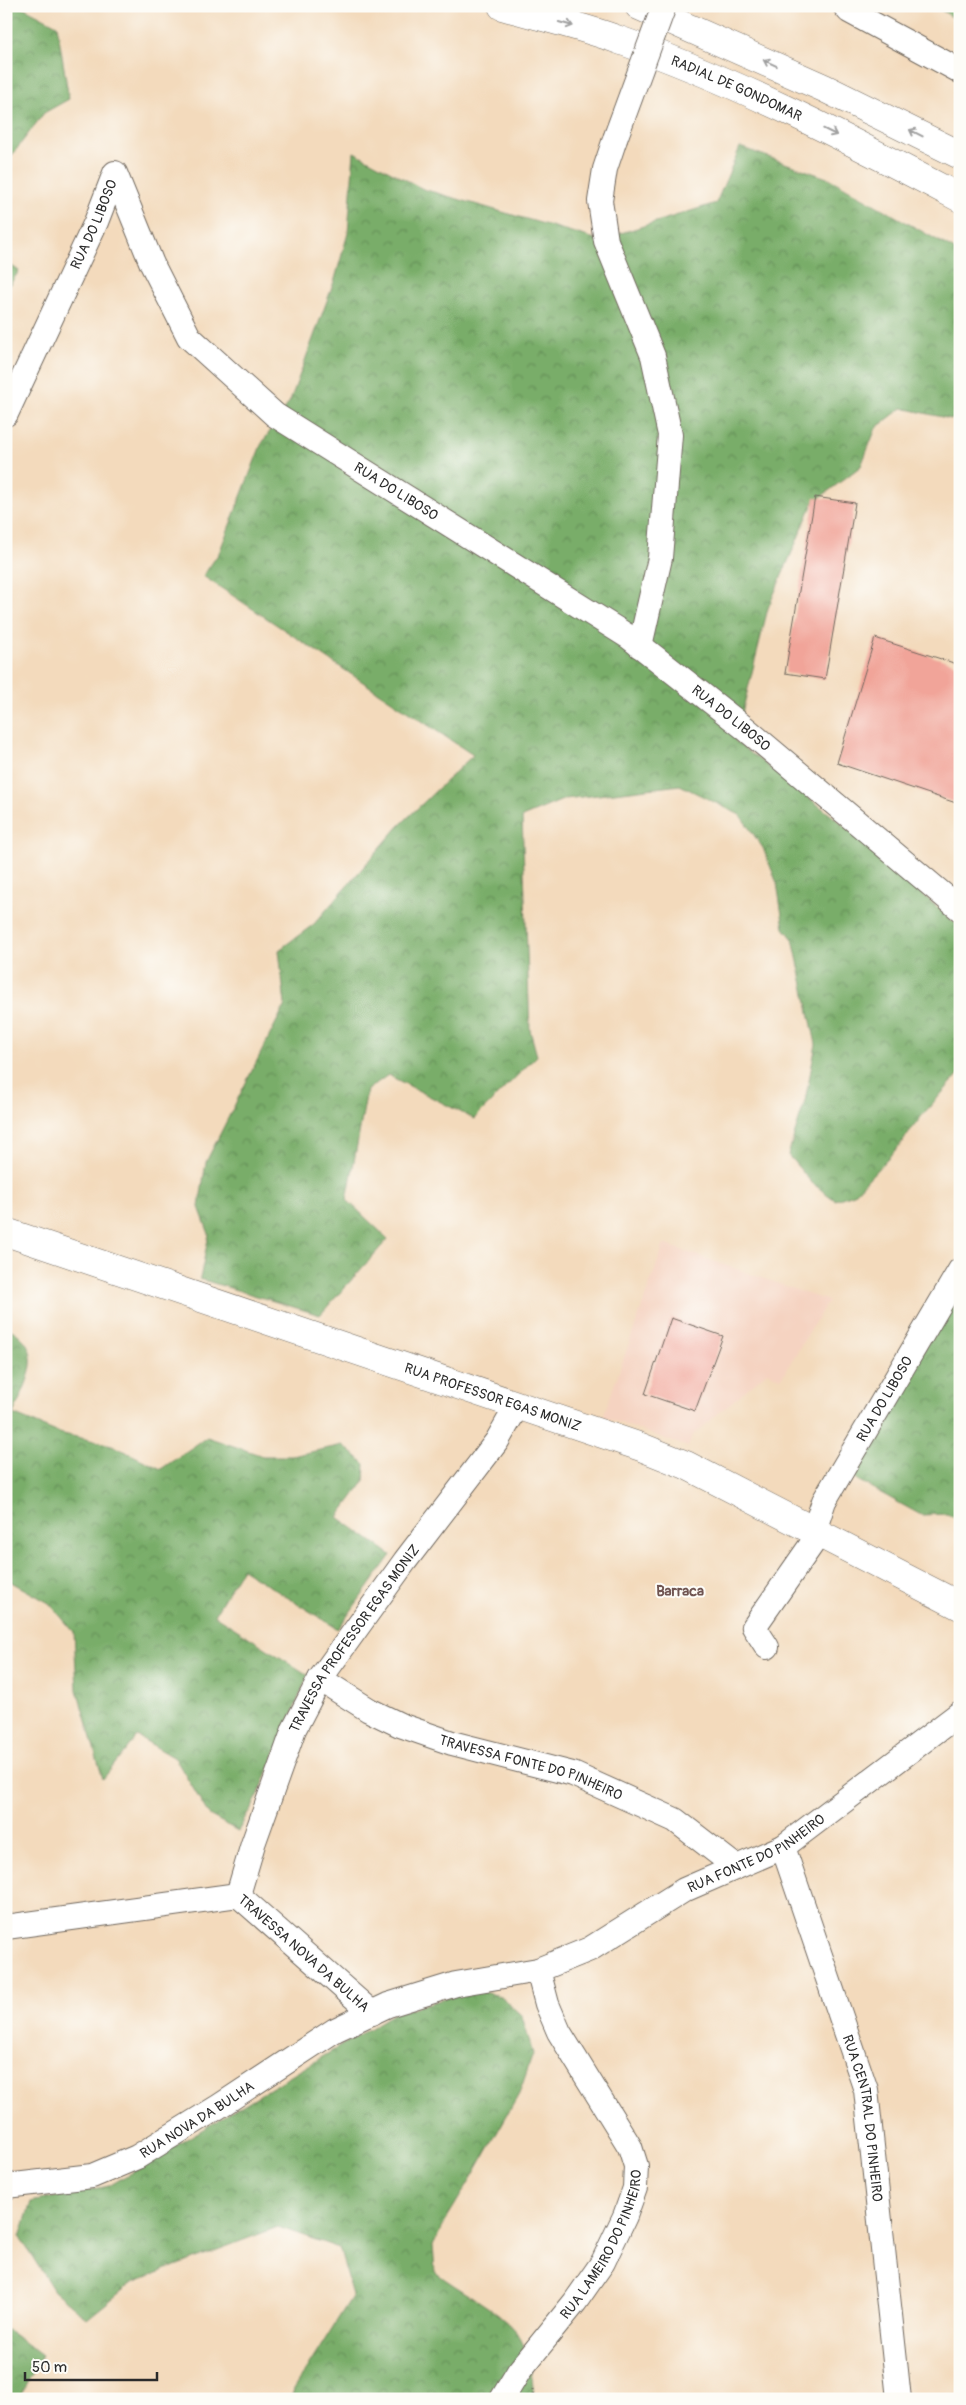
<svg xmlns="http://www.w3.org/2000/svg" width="966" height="2405" font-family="Pangolin,sans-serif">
  <defs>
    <pattern id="forest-crowns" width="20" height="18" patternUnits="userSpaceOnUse" patternTransform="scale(1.25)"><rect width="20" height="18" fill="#79ad69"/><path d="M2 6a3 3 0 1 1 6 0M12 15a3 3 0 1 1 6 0" fill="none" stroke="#638d57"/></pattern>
  </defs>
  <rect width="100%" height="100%" fill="#fdfcf7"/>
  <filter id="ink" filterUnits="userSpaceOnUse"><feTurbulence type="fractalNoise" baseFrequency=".02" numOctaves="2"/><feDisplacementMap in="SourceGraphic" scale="10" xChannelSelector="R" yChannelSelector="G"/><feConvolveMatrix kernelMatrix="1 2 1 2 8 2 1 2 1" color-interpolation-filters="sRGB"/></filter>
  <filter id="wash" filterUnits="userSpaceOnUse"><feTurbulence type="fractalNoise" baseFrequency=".0096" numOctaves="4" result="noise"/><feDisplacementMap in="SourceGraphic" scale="20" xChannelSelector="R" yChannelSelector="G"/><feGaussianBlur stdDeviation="1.12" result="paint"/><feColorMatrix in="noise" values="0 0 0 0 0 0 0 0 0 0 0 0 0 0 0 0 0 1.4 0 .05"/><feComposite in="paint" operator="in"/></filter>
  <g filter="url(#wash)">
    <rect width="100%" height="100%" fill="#f3dabc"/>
    <!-- built -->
    <path fill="#f5d3c1" d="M664 1244 828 1301 781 1378 767 1372 693 1435 688 1447 603 1417Z"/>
    <!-- forest -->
    <path fill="url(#forest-crowns)" stroke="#526c4a" d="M6 6H21L57 25 69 99 44 113 6 163Z
      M935 6H960V22Z
      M740 147 830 179 960 253V421L902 408 876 428 861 466 813 503 768 608 735 741 835 818 960 927V1073L924 1113 899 1146 854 1194 835 1200 812 1183 788 1155 805 1101 816 1044 793 939 784 928 777 883 763 848 740 815 680 785 565 799 522 817 530 1030 537 1056 474 1119 388 1075 367 1090 347 1200 388 1239 320 1315 200 1279 209 1234 199 1207 206 1162 285 1005 279 950 314 924 399 826 473 755 203 576 219 553 261 445 290 401 335 279 348 233 354 152 423 189 599 240 716 203Z
      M6 262 19 271 6 290Z
      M956 1293 960 1296V1521L947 1514 921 1515 852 1477Z
      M6 1327C49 1348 27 1381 13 1414L59 1433 112 1445 161 1469 207 1437 263 1456H292L343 1445 365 1464 364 1482 338 1517 391 1555 338 1629 242 1569 214 1615 308 1675 258 1796 238 1831 209 1815 175 1758 137 1736 103 1779 77 1690 74 1632 49 1603 6 1579Z
      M475 1990 500 1996 522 2016 533 2054 519 2094 472 2177 447 2218 433 2245 435 2272C461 2292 495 2307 516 2332 529 2348 533 2379 534 2399H291L294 2389 353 2295 339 2248 278 2227 133 2282 87 2319 54 2291 20 2237 31 2202 109 2186 395 2013Z
      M6 2329 42 2356 18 2399H6Z"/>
    <g id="blocks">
      <!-- building -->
      <path fill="#f1a499" d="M815 497 855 503 825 679 785 673Z
        M875 638 960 665V792L956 803 837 763Z
        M671 1318 723 1336 695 1411 645 1394Z"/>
    </g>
  </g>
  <g filter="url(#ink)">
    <use href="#blocks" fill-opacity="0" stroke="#71685e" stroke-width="1"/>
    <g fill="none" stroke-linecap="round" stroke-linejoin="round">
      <defs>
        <g id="minor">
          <path d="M845 6 849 11 960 71"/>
          <path d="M615 139 605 169 600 201 606 241 653 356 670 435 660 558 640 646"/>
          <path id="s1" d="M6 414 96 222 115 173 152 264 189 337 275 415 629 637 746 729 960 909"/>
          <path id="s2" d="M767 1647 754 1627 814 1541V1531L824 1501 960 1270"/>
          <path id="s3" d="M320 1679 369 1710 400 1725 452 1743 573 1774 675 1820 736 1867"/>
          <path id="s4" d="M783 1847 866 2090 899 2399"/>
          <path id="s5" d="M238 1895 253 1844 294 1729 320 1679 405 1561 497 1441 517 1406"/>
          <path id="s6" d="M6 1927 238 1895 372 2013"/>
          <path id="s7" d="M6 2186 92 2176 137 2157 218 2107 335 2030 388 2005 456 1984 538 1970 590 1949 684 1890 783 1847 960 1713"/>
          <path id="s8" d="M502 2399 519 2371 575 2302 603 2262 625 2216 635 2188 636 2166 630 2147 559 2032 547 2004 538 1970"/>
        </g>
        <g id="major">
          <path id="s9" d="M6 1232 641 1447 686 1465 960 1606"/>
        </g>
        <g id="highway">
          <path id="s10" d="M502 6C541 17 581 26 619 40 737 81 850 140 960 198"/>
          <path d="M639 6 824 88 960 155"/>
        </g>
      </defs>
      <!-- minor casing -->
      <use href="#minor" stroke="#71685e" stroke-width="26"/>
      <!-- major casing -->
      <use href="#major" stroke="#71685e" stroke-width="29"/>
      <!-- highway casing -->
      <use href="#highway" stroke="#71685e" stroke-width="29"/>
      <!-- path -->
      <path stroke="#71685e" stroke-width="3" stroke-dasharray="1 4" stroke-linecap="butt" d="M533 2389V2399"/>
      <!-- minor -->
      <use href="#minor" stroke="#fff" stroke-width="24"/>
      <!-- major -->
      <use href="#major" stroke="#fff" stroke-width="28"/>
      <!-- highway -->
      <use href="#highway" stroke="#fff" stroke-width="28"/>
      <defs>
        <path id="minor-bridge" d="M615 139 664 6"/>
      </defs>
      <!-- minor-bridge casing -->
      <use href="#minor-bridge" stroke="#71685e" stroke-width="26" stroke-linecap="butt"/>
      <!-- minor-bridge -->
      <use href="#minor-bridge" stroke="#fff" stroke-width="24"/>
    </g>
    <!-- one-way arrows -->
    <defs><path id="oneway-shaft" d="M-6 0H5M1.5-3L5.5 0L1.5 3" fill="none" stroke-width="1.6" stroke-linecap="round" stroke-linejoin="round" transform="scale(1.25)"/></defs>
    <g stroke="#a0a0a0">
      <use href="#oneway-shaft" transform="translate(566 24) rotate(16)"/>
      <use href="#oneway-shaft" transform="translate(770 63) rotate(-155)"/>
      <use href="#oneway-shaft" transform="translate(830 132) rotate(26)"/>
      <use href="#oneway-shaft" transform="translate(916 133) rotate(-153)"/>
    </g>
  </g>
  <g text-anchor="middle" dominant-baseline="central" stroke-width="4" stroke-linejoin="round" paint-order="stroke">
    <!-- street labels -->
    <g font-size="14" fill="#2b2b2b" stroke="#fdfcf7">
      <text stroke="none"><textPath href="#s10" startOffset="249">RADIAL DE GONDOMAR</textPath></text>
      <text stroke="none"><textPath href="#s1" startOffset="209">RUA DO LIBOSO</textPath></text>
      <text stroke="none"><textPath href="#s1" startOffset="704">RUA DO LIBOSO</textPath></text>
      <text stroke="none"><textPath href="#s1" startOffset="1109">RUA DO LIBOSO</textPath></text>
      <text stroke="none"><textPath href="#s9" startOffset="514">RUA PROFESSOR EGAS MONIZ</textPath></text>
      <text stroke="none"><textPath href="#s2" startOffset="289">RUA DO LIBOSO</textPath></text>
      <text stroke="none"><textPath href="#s5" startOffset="284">TRAVESSA PROFESSOR EGAS MONIZ</textPath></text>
      <text stroke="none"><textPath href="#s3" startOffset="230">TRAVESSA FONTE DO PINHEIRO</textPath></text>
      <text stroke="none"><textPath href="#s7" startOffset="832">RUA FONTE DO PINHEIRO</textPath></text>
      <text stroke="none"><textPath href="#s6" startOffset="322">TRAVESSA NOVA DA BULHA</textPath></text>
      <text stroke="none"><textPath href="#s4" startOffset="284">RUA CENTRAL DO PINHEIRO</textPath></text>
      <text stroke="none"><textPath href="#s7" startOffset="206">RUA NOVA DA BULHA</textPath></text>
      <text stroke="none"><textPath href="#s8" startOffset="186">RUA LAMEIRO DO PINHEIRO</textPath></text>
    </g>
    <!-- neighbourhood labels -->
    <g font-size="15" font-weight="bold" fill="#705552" stroke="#fdfcf7">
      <text x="680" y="1591">Barraca</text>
    </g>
  </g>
  <!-- margin -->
  <rect width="966" height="2405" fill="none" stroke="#fdfcf7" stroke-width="25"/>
  <!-- scale -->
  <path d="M25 2372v8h132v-8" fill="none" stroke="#2b2b2b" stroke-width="2.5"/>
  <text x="32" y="2372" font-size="15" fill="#2b2b2b" stroke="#fdfcf7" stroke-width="4" paint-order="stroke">50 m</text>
</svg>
